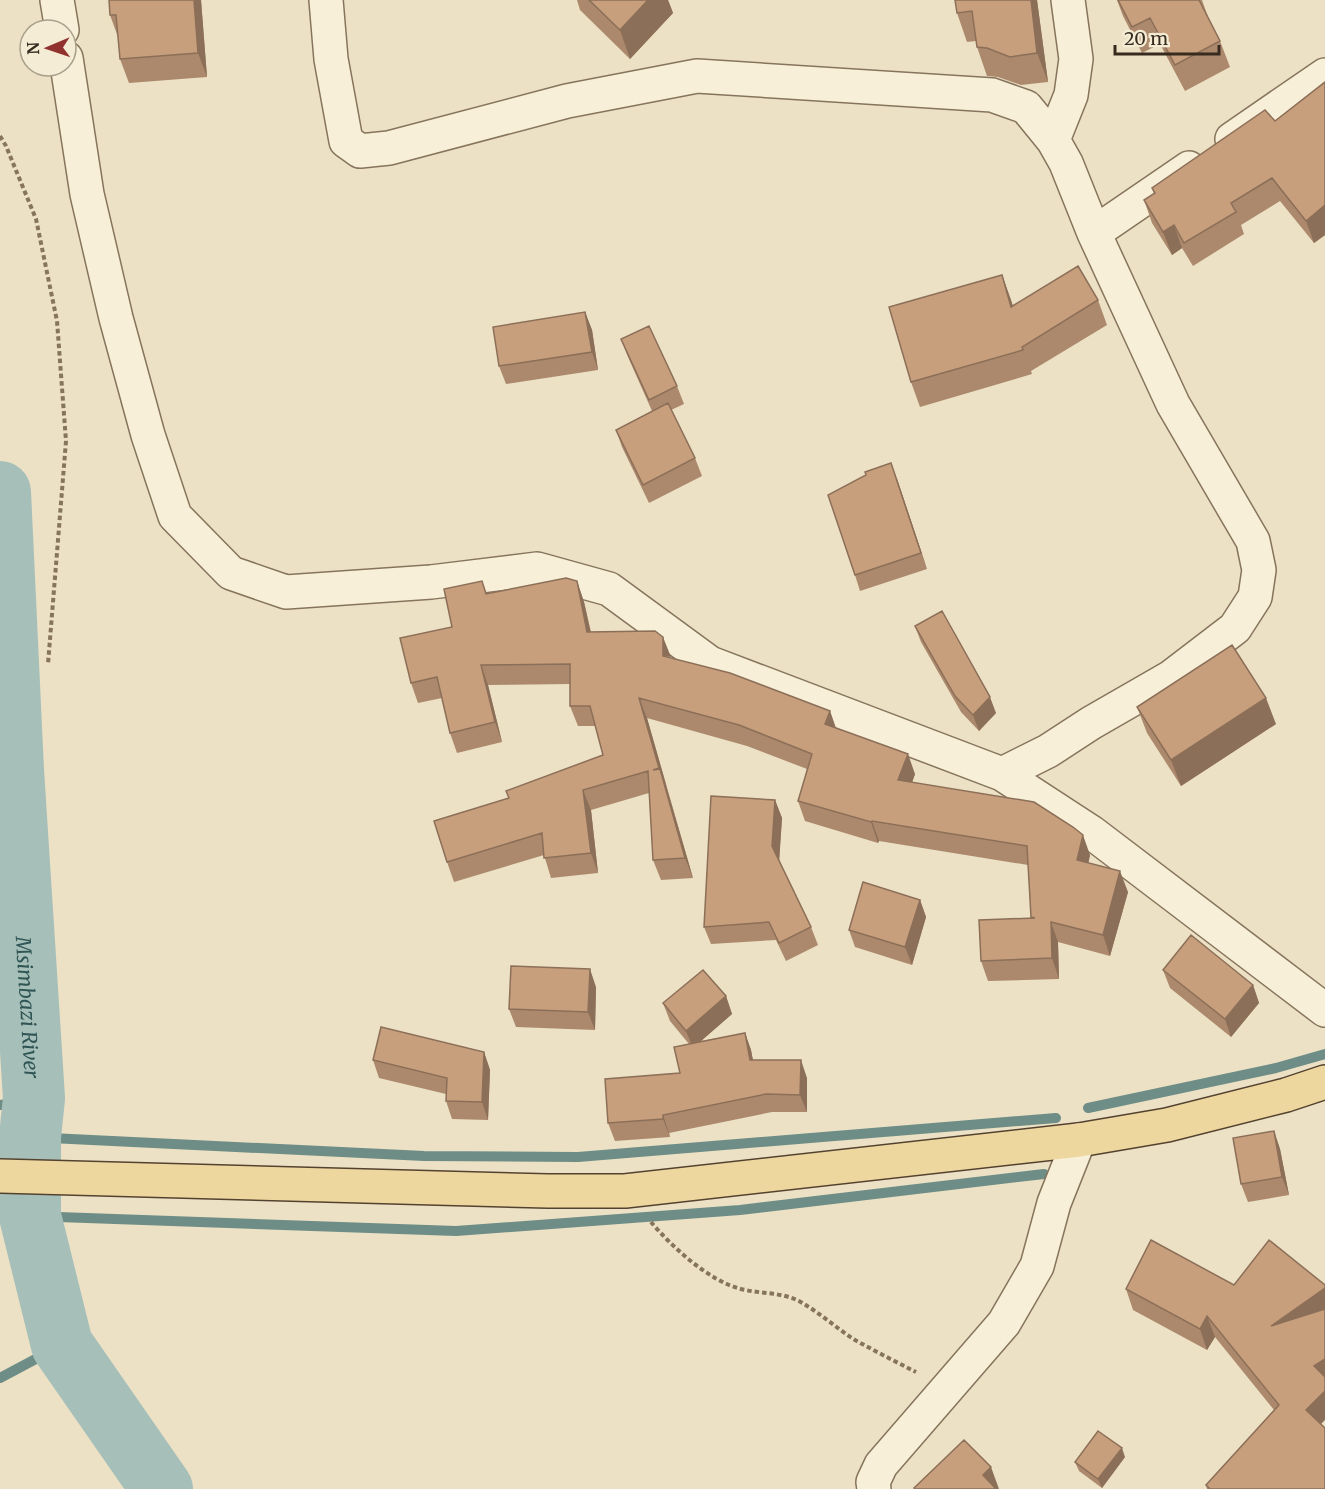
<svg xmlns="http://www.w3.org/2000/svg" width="1325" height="1489" font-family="Merriweather,serif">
  <rect width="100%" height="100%" fill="#ece1c5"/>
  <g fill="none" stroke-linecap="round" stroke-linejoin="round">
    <!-- stream -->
    <path stroke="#6e8d86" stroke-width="10" d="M0 1105 34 1098
      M1088 1108 1276 1068 1325 1054
      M30 1137 424 1156 578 1157 1056 1118
      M30 1216 456 1231 740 1210 1044 1174
      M0 1378 62 1345"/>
    <!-- river -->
    <path stroke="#a6bfb9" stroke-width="62" id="s1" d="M0 492 13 770 34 1098 30 1137V1216L62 1345 162 1489"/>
    <defs>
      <path id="minor" d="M57 0 62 30
        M326 0 331 59 346 141 360 151 389 148 567 101 697 76 992 95 1026 107 1053 140 1066 163 1094 233 1173 404 1253 541 1259 570 1255 597 1235 628 1171 677 1091 723 1048 751 1002 774
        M66 58 87 194 116 318 148 435 175 516 231 573 286 592 431 582 537 569 609 589 710 663 1002 774 1091 832 1325 1010
        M1232 139 1325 75
        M1053 140 1071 95 1076 59 1068 0
        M1094 233 1189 168
        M874 1489 873 1482 881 1465 1004 1323 1037 1266 1054 1203 1079 1140"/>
      <path id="major" d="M0 1176 548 1191H625L1079 1140 1167 1125 1286 1095 1325 1082"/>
    </defs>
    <!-- minor casing -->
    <use href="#minor" stroke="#86745c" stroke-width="36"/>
    <!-- major casing -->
    <use href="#major" stroke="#544230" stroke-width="36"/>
    <!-- path -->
    <path stroke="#86745c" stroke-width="4" stroke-dasharray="4.5 3" stroke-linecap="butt" d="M0 136 6 146 36 219 57 321 66 441 48 664
      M651 1222C672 1247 709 1281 741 1289 761 1294 781 1292 799 1301 819 1312 836 1328 855 1340 875 1351 896 1362 916 1372"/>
    <!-- minor -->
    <use href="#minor" stroke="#f7efd8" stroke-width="33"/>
    <!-- major -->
    <use href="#major" stroke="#edd79f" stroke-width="33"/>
  </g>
  <!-- wall -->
  <path fill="#ac896c" d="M201 0 207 77 129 83 120 59 118 37 110 15Z
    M577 0H668L673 13 630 59 580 10Z
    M955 0H1037L1048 82 1021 85 998 77 987 76 977 47 976 41 967 42 957 13Z
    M1117 0H1202L1208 17 1220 41 1230 67 1185 91 1160 44 1142 53 1123 16Z
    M1325 82V235L1314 243 1280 201 1241 225 1244 234 1193 266 1182 248 1172 255 1152 223 1144 200 1154 194 1152 188 1275 121Z
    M1002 275 1013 306 1098 300 1107 325 1031 371 1032 374 920 407 911 382Z
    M585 312 592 330 598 370 506 384 499 366Z
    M621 339 677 386 684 404 671 410 695 458 702 476 649 503 622 447 616 430 652 411 628 357Z
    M897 479 927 569 860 591 855 575Z
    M482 581 487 594 577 581 584 602 591 632 671 658 830 711 836 728 915 774 912 782 1090 855 1088 863 1128 892 1110 956 1058 942 1059 979 988 981 981 961 1031 918 1028 865 879 841 878 843 805 821 798 801 807 769 747 746 647 718 693 878 661 880 653 860 649 793 591 810 598 873 551 878 544 855 454 882 447 862 509 798 603 755 595 726H578L570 706V684L488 685 502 742 457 753 450 733 442 698 418 703 411 683 452 627Z
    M915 626 996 713 979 731 961 712 921 642Z
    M1137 707 1276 724 1181 786 1147 733Z
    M775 800 782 818 779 860 811 927 818 945 786 961 776 940 711 944 704 927Z
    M920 900 926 917 912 965 855 947 849 930Z
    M1163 970 1253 985 1259 1003 1231 1037 1170 988Z
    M596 987 595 1030 516 1027 509 1009Z
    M726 996 732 1014 701 1041 745 1033 751 1050 753 1060 807 1078V1112H772L669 1133 670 1137 615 1141 608 1123 680 1073 689 1044 670 1021 663 1003Z
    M484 1052 490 1070 488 1120 452 1119 446 1101V1094L379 1078 373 1060Z
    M1274 1131 1280 1149 1289 1195 1248 1202 1241 1184Z
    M1151 1240 1321 1424 1325 1489H1207L1206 1485 1274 1410 1215 1337 1207 1350 1133 1310 1126 1289Z
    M1125 1457 1102 1488 1079 1471 1075 1462Z"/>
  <!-- shaded-wall -->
  <path fill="#8c6f58" d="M194 0H201L207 77 198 53Z
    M648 0H668L673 13 630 59 620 30Z
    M1031 0H1037L1048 82 1037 53Z
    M1325 205V235L1314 243 1306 221Z
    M1174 225 1182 248 1172 255 1163 232Z
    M1002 275 1011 300 1020 331 1011 307Z
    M585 312 592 330 598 370 592 352Z
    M891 463 897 479 927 569 921 553Z
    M577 581 584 602 595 652 587 632Z
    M663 637 671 657 663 656Z
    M481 665 488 685 502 742 495 722Z
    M990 697 996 713 979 731 973 715Z
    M639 698 647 718 667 788 659 768Z
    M1266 698 1276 724 1181 786 1171 760Z
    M830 711 837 732 825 724Z
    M908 754 915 774 906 800 898 780Z
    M660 769 667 789 693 878 685 858Z
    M583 790 591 810 598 873 591 853Z
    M775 800 782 818 779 864 772 846Z
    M872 821 879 841 878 843 871 822Z
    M1083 835 1090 855 1085 880 1077 860Z
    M1120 871 1128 892 1110 956 1103 935Z
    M920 900 926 917 912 965 905 947Z
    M1051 922 1058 942 1059 979 1052 958Z
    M590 969 596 987 595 1030 588 1012Z
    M1253 985 1259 1003 1231 1037 1225 1019Z
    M726 996 732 1014 693 1048 686 1031Z
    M745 1033 751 1050 756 1078 750 1060Z
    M484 1052 490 1070 488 1120 482 1102Z
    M801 1060 807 1078V1112L800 1095Z
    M663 1115 669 1133 670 1137 663 1119Z
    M1274 1131 1280 1149 1289 1195 1282 1177Z
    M1325 1288V1314L1271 1326Z
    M1207 1316 1215 1337 1207 1350 1200 1329Z
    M1325 1359V1385L1314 1366Z
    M1325 1391V1420L1314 1431 1306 1410Z
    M1122 1448 1125 1457 1102 1488 1098 1479Z
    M991 1467 999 1489H988L983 1475Z"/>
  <!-- building -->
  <path fill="#c89f7d" stroke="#8c6f58" stroke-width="1.5" d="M109 0H194L198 53 120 59 116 15H110Z
    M589 0H648L620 30Z
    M955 0H1031L1037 53 1010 57 987 48 977 47 972 11 957 13Z
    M1118 0H1199L1220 41 1175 65 1150 18 1132 27Z
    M1325 82V205L1306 221 1272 178 1231 203 1236 212 1184 243 1174 225 1163 232 1144 200 1155 193 1152 188 1265 110 1275 121Z
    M1078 266 1098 300 1022 347 1023 350 911 382 889 307 1002 275 1011 307Z
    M585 312 592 352 499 366 493 327Z
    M649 326 677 386 649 400 621 339Z
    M668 403 695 458 643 485 616 430Z
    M891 463 921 553 855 575 828 495 866 475 865 472Z
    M566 578 577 581 587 632 655 631 663 637V656L730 673 830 711 825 724 908 754 898 780 1034 802 1073 827 1083 835 1077 860 1120 871 1103 935 1051 922 1052 958 981 961 979 920 1035 918 1031 917 1027 846 872 821 871 822 798 801 812 754 739 725 639 698 659 768 653 770 660 769 685 858 653 860 648 771 583 790 591 853 544 858 542 833 447 862 434 821 509 798 506 791 603 755 590 706H570V664L481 665 495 722 450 733 437 677 411 683 400 638 452 627 444 589 482 581 486 594Z
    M942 611 990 697 973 715 955 696 915 626Z
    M1232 645 1266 698 1171 760 1137 707Z
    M711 796 775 800 772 846 811 927 779 943 769 922 704 927Z
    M863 882 920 900 905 947 849 930Z
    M1191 935 1253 985 1225 1019 1163 970Z
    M511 966 590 969 588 1012 509 1009Z
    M703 970 726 996 686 1031 663 1003Z
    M381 1027 484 1052 482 1102 446 1101 447 1078 373 1060Z
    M745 1033 750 1060H801L800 1095 766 1094 663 1115V1119L608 1123 605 1079 680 1073 674 1047Z
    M1274 1131 1282 1177 1241 1184 1233 1138Z
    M1151 1240 1234 1285 1269 1240 1325 1285V1288L1271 1326 1325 1309V1359L1314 1366 1325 1377V1391L1306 1410 1325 1428V1489H1210L1206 1485 1279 1405 1207 1316 1200 1329 1126 1289Z
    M1098 1431 1122 1448 1098 1479 1075 1462Z
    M964 1440 991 1467 983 1475 996 1489H915L914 1488Z"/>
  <g text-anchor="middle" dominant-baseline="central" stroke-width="4.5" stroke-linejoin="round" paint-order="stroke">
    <!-- water labels -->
    <g font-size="20" font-style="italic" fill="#2f5554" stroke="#f4ecd4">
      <text stroke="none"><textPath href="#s1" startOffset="516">Msimbazi River</textPath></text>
    </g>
  </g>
  <!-- north arrow -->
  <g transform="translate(48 48) rotate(268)"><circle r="28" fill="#f4ecd4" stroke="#a89f8c" stroke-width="1.5"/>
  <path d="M0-4.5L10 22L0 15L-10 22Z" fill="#91322f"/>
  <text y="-9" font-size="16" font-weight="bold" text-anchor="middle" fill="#372b1f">N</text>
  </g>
  <!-- scale -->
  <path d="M1115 45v9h104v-9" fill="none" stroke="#372b1f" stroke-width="3"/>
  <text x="1124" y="45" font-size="18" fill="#372b1f" stroke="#f4ecd4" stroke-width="4.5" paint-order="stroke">20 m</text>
</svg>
